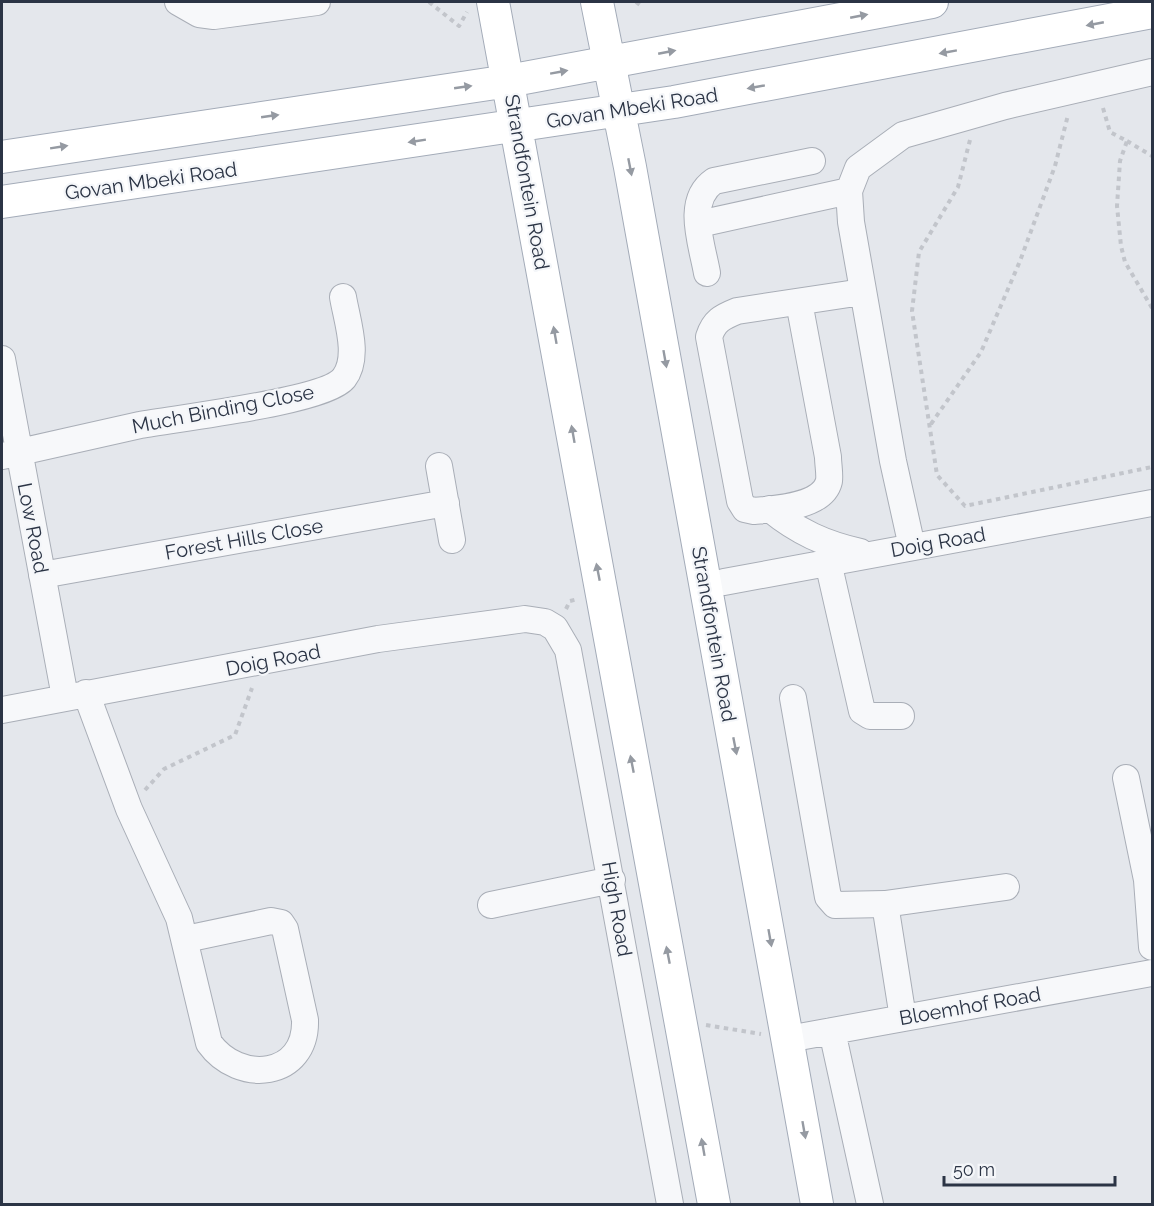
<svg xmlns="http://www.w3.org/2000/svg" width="1154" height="1206" font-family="Raleway,sans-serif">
  <rect width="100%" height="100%" fill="#e4e7ec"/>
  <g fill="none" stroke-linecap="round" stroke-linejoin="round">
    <defs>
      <path id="minor" d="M178 2 199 14 214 16 317 2
        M699 224 849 191
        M707 273C702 244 685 201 714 181L812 161
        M799 302 828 457C828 464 830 474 829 481 823 507 775 509 754 511L745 509 740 501 709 337C714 321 722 317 737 311L849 294 862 293
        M2 359 65 697
        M2 456C48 446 94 435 140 425 177 418 325 402 344 378 360 357 347 321 343 297
        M439 466 452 540
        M770 509C798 532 825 544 860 552
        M912 547 893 461 851 222 849 191 858 168 903 135 1005 106 1152 72
        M828 562 862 711 870 716H901
        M42 575 446 503
        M724 582 1152 503
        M86 693 129 809 179 918 209 1043C239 1085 307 1078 305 1020L285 929 281 923 271 921 186 939
        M793 698 828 897 835 905 885 904 903 1018
        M2 710 378 639 525 619 545 622 555 628 568 650 670 1204
        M1126 778 1147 880 1152 947
        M885 904 1006 887
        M491 905 612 880
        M832 1031 870 1204
        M788 1039 1152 973"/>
      <path id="major" d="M493 2 714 1204
        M597 2 630 167 817 1204
        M2 157 508 81 932 2
        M2 202 674 102 1152 12"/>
    </defs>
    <!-- minor casing -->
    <use href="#minor" stroke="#a9aeb7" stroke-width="28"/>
    <!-- major casing -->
    <use href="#major" stroke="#a3abb8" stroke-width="34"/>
    <!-- path -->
    <path stroke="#c2c5cb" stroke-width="4" stroke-dasharray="4.5 4.5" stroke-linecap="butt" d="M429 2 459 26 467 12
      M636 2 640 5
      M1103 108 1110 132 1127 141 1120 161 1117 206 1121 246 1125 262 1152 308
      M970 140 958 187 919 252 912 311 937 475 965 506 1152 467
      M1127 141 1152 156
      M931 424 981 352 1020 261 1055 166 1068 115
      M566 609 570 601 578 599
      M145 790 164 769 235 735 252 688
      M706 1025 761 1034"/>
    <!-- minor -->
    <use href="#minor" stroke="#f7f8fa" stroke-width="26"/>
    <!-- major -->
    <use href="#major" stroke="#fff" stroke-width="32"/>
  </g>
  <!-- one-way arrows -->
  <defs><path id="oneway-solid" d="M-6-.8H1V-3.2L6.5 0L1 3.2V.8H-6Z" transform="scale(1.5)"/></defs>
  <g fill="#959aa2">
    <use href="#oneway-solid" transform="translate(859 16) rotate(-11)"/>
    <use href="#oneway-solid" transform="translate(1095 24) rotate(169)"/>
    <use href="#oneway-solid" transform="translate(667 52) rotate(-11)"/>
    <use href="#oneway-solid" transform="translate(948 52) rotate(170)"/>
    <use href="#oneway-solid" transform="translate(559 72) rotate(-10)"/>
    <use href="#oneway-solid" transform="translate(463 87) rotate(-8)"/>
    <use href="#oneway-solid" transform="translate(756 87) rotate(170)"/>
    <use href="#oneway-solid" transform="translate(270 116) rotate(-8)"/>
    <use href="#oneway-solid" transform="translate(417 141) rotate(171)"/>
    <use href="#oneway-solid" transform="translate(59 147) rotate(-9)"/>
    <use href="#oneway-solid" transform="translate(630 167) rotate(79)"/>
    <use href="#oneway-solid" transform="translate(555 335) rotate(-100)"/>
    <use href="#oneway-solid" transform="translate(665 359) rotate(80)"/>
    <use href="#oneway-solid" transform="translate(573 434) rotate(-100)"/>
    <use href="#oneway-solid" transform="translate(598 572) rotate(-101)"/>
    <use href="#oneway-solid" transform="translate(735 746) rotate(79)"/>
    <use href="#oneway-solid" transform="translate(632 764) rotate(-101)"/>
    <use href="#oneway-solid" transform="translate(770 938) rotate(80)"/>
    <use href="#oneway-solid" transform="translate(668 955) rotate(-101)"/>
    <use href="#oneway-solid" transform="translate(804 1130) rotate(80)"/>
    <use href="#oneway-solid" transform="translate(703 1147) rotate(-100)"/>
  </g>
  <g text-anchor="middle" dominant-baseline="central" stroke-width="4.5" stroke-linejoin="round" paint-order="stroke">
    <!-- street labels -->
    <g font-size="20" fill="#2b3445" stroke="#f4f6f9">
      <text transform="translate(632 108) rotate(-9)">Govan Mbeki Road</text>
      <text transform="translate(151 181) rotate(-8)">Govan Mbeki Road</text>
      <text transform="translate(527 182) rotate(80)">Strandfontein Road</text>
      <text transform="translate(223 409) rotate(-11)">Much Binding Close</text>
      <text transform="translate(33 528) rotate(79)">Low Road</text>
      <text transform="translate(244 539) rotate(-10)">Forest Hills Close</text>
      <text transform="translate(938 542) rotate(-10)">Doig Road</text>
      <text transform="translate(714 634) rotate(80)">Strandfontein Road</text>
      <text transform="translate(273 660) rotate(-11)">Doig Road</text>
      <text transform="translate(617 909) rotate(80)">High Road</text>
      <text transform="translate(970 1006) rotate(-10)">Bloemhof Road</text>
    </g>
  </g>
  <!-- border -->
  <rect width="1154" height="1206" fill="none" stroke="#2b3445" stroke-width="6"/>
  <!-- scale -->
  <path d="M944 1176v9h171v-9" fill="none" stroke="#2b3445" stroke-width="3"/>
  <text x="953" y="1176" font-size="18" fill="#2b3445" stroke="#f4f6f9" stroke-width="4.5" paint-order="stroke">50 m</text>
</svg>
